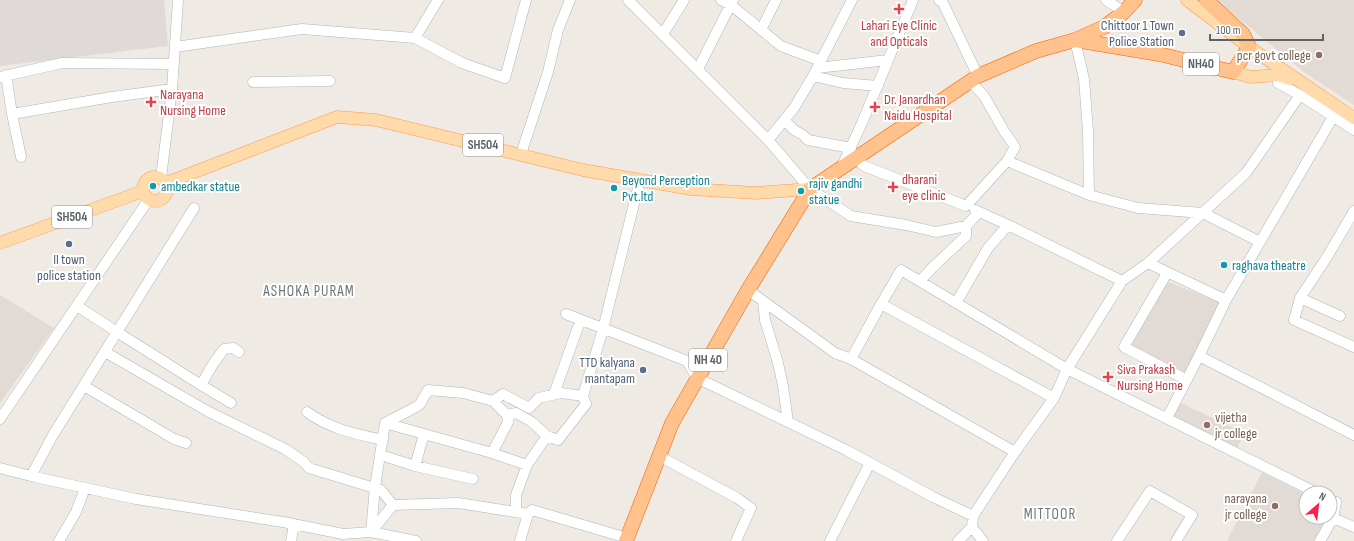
<svg xmlns="http://www.w3.org/2000/svg" width="1354" height="541" font-family="'Sofia Sans Condensed',sans-serif">
  <rect width="100%" height="100%" fill="#f0eae4"/>
  <!-- industrial -->
  <path fill="#dfdad7" d="M0 0H164L168 46 0 66Z"/>
  <!-- education -->
  <path fill="#e2dbd5" d="M1212 0H1354V105L1304 72 1231 12Z
    M1168 282 1222 303 1185 375 1130 345Z
    M0 295 54 328 0 403Z
    M1179 402 1244 433 1237 449 1170 417Z
    M1262 472 1306 495V517H1327L1314 541H1227Z"/>
  <g fill="none" stroke-linecap="round" stroke-linejoin="round">
    <defs>
      <path id="minor" d="M628 0 768 140 810 189 851 216 906 225 936 232 966 226 979 212
        M721 0 731 5 781 46 821 61
        M939 0 943 3 978 76
        M1106 0 1124 12
        M761 30 776 0
        M663 34 684 0
        M415 38 438 0
        M1075 40 1084 79 1088 131 1089 195 1138 208 1203 213 1260 242 1226 300
        M175 47 302 29 415 38 462 63 505 78 526 0
        M817 68 888 60
        M698 69 733 0
        M6 75 12 114 112 97 172 89
        M813 76 843 83 878 86
        M0 77 62 63 174 64
        M970 81 984 96 1004 131 1015 147 1007 161
        M253 82 330 81
        M1300 95 1354 130
        M12 114 21 157
        M784 120 794 130 803 135 808 140 851 148
        M768 140 794 108 813 76 852 0
        M521 154 548 72 558 30 570 0
        M855 158 864 166 966 206 1007 161 1089 195
        M841 168 862 123 913 0
        M161 178 172 89 178 0
        M194 208 117 332 201 385 213 364 224 349 233 348 239 352
        M975 210 1008 225
        M1260 242 1333 117
        M1148 263 1246 173 1300 95 1278 83V69
        M1167 273 1124 347 1187 380
        M920 281 933 267 966 236V226
        M1122 281 1148 263 1226 300 1199 356
        M748 290 835 353 851 359 1015 452 973 516
        M1300 298 1294 320 1354 347
        M763 301 765 320 778 363 783 386 788 422
        M956 303 988 248 1008 225 1122 281 1067 369 1317 493
        M881 304 901 270 1067 369 1054 398
        M566 314 687 361 697 378 846 450 933 497 973 516 972 527 958 541
        M1340 316 1300 298 1327 257 1354 211
        M105 352 209 412 285 449 304 462 309 468 381 490 393 505
        M851 359 881 304 1054 398 1015 452
        M201 385 231 403
        M84 386 174 439 186 443
        M554 394 578 327
        M583 396 603 329 640 180
        M307 412C330 429 356 434 383 440
        M507 415 516 413 532 422 547 436
        M1167 418 1199 356 1354 435
        M0 419 149 199
        M385 423 424 434
        M492 453 508 422 507 415 493 401
        M381 455 415 466 424 434 492 453 527 465 547 436 558 440 586 404 583 396 561 393 539 398 529 408 503 394 493 401 463 393 428 390 420 404 416 407 385 423 375 487 371 532 416 541
        M659 456 737 498 751 508 736 541
        M415 466 473 479
        M0 468 35 477 136 499 283 522 343 534 371 532 393 505 458 503 528 514
        M31 476 53 435 117 332 77 306
        M1330 500 1336 502 1333 518 1354 527
        M516 512V495L527 465
        M972 527 983 541
        M59 541 76 512 85 488
        M291 541 294 524
        M520 541 528 514 532 510 627 538
        M830 541 870 463
        M1117 541 1150 491 1192 515 1176 541
        M1320 541 1333 518"/>
      <path id="major" d="M1187 0 1249 47 1354 118
        M1233 72 1251 77 1278 75 1290 79
        M143 189a12 12 0 1 1 24 0a12 12 0 1 1-24 0Z
        M166 183 337 117 376 120 583 170 691 189 756 193 810 189
        M0 243 143 191"/>
      <path id="highway" d="M1075 40 1159 54 1233 72 1249 47 1243 34 1206 0
        M626 541 672 423 748 290 810 189 978 76 1036 51 1075 40 1104 27 1124 12 1135 0"/>
    </defs>
    <!-- minor casing -->
    <use href="#minor" stroke="#b0b5b8" stroke-width="11"/>
    <!-- major casing -->
    <use href="#major" stroke="#fe9c50" stroke-width="13"/>
    <!-- highway casing -->
    <use href="#highway" stroke="#f46300" stroke-width="15"/>
    <!-- minor -->
    <use href="#minor" stroke="#fff" stroke-width="10"/>
    <!-- major -->
    <use href="#major" stroke="#ffdaaa" stroke-width="12"/>
    <!-- highway -->
    <use href="#highway" stroke="#ffc28c" stroke-width="14"/>
  </g>
  <!-- markers -->
  <g fill="#e0444e" stroke="#fff" stroke-width="1.5">
    <path d="M897 3h4v4h4v4h-4v4h-4v-4h-4v-4h4z"/>
    <path d="M149 96h4v4h4v4h-4v4h-4v-4h-4v-4h4z"/>
    <path d="M873 101h4v4h4v4h-4v4h-4v-4h-4v-4h4z"/>
    <path d="M891 181h4v4h4v4h-4v4h-4v-4h-4v-4h4z"/>
    <path d="M1106 371h4v4h4v4h-4v4h-4v-4h-4v-4h4z"/>
  </g>
  <g fill="#5c6f8a" stroke="#fff" stroke-width="1.5">
    <circle cx="1182" cy="33" r="4"/>
    <circle cx="69" cy="244" r="4"/>
    <circle cx="643" cy="370" r="4"/>
  </g>
  <g fill="#8d6e63" stroke="#fff" stroke-width="1.5">
    <circle cx="1319" cy="55" r="4"/>
    <circle cx="1207" cy="425" r="4"/>
    <circle cx="1275" cy="506" r="4"/>
  </g>
  <g fill="#0f9aa8" stroke="#fff" stroke-width="1.5">
    <circle cx="153" cy="186" r="4"/>
    <circle cx="614" cy="188" r="4"/>
    <circle cx="801" cy="191" r="4"/>
    <circle cx="1224" cy="265" r="4"/>
  </g>
  <g text-anchor="middle" dominant-baseline="central" stroke-width="4" stroke-linejoin="round" paint-order="stroke">
    <!-- shield labels -->
    <g fill="#fff" stroke="#8d9294" stroke-width="1">
      <rect x="1183" y="53" width="36" height="22" rx="3"/>
      <rect x="463" y="134" width="40" height="22" rx="3"/>
      <rect x="52" y="206" width="40" height="22" rx="3"/>
      <rect x="689" y="349" width="38" height="22" rx="3"/>
    </g>
    <g font-size="13" font-weight="bold" fill="#5c6366">
      <text x="1201" y="64">NH40</text>
      <text x="483" y="145">SH504</text>
      <text x="72" y="217">SH504</text>
      <text x="708" y="360">NH 40</text>
    </g>
    <!-- health labels -->
    <g font-size="14" fill="#be3a42" stroke="#fff" text-anchor="start">
      <text x="899" y="25" text-anchor="middle">Lahari Eye Clinic<tspan x="899" dy="16">and Opticals</tspan></text>
      <text x="160" y="94">Narayana<tspan x="160" dy="16">Nursing Home</tspan></text>
      <text x="884" y="99">Dr. Janardhan<tspan x="884" dy="16">Naidu Hospital</tspan></text>
      <text x="902" y="179">dharani<tspan x="902" dy="16">eye clinic</tspan></text>
      <text x="1117" y="369">Siva Prakash<tspan x="1117" dy="16">Nursing Home</tspan></text>
    </g>
    <!-- service labels -->
    <g font-size="14" fill="#4e5e75" stroke="#fff" text-anchor="end">
      <text x="1174" y="25">Chittoor 1 Town<tspan x="1174" dy="16">Police Station</tspan></text>
      <text x="69" y="259" text-anchor="middle">II town<tspan x="69" dy="16">police station</tspan></text>
      <text x="635" y="362">TTD kalyana<tspan x="635" dy="16">mantapam</tspan></text>
    </g>
    <!-- education labels -->
    <g font-size="14" fill="#785e54" stroke="#fff" text-anchor="end">
      <text x="1311" y="55">pcr govt college</text>
      <text x="1215" y="417" text-anchor="start">vijetha<tspan x="1215" dy="16">jr college</tspan></text>
      <text x="1267" y="498">narayana<tspan x="1267" dy="16">jr college</tspan></text>
    </g>
    <!-- culture labels -->
    <g font-size="14" fill="#0d838f" stroke="#fff" text-anchor="start">
      <text x="622" y="180">Beyond Perception<tspan x="622" dy="16">Pvt.ltd</tspan></text>
      <text x="809" y="183">rajiv gandhi<tspan x="809" dy="16">statue</tspan></text>
      <text x="161" y="186">ambedkar statue</text>
      <text x="1232" y="265">raghava theatre</text>
    </g>
    <!-- neighbourhood labels -->
    <g font-size="15" letter-spacing="1" fill="#6d7678" stroke="#fff">
      <text x="309" y="291">ASHOKA PURAM</text>
      <text x="1050" y="514">MITTOOR</text>
    </g>
  </g>
  <!-- north arrow -->
  <g transform="translate(1318 505) rotate(28)"><circle r="19" fill="#ffffff" stroke="#bec1c2"/>
  <path d="M0-3L7 15L0 10L-7 15Z" fill="#f8224d"/>
  <text y="-6" font-size="11" font-weight="bold" text-anchor="middle" fill="#5c6366">N</text>
  </g>
  <!-- scale -->
  <path d="M1210 34v6h113v-6" fill="none" stroke="#5c6366" stroke-width="2"/>
  <text x="1216" y="34" font-size="12" fill="#5c6366" stroke="#ffffff" stroke-width="3" paint-order="stroke">100 m</text>
</svg>
